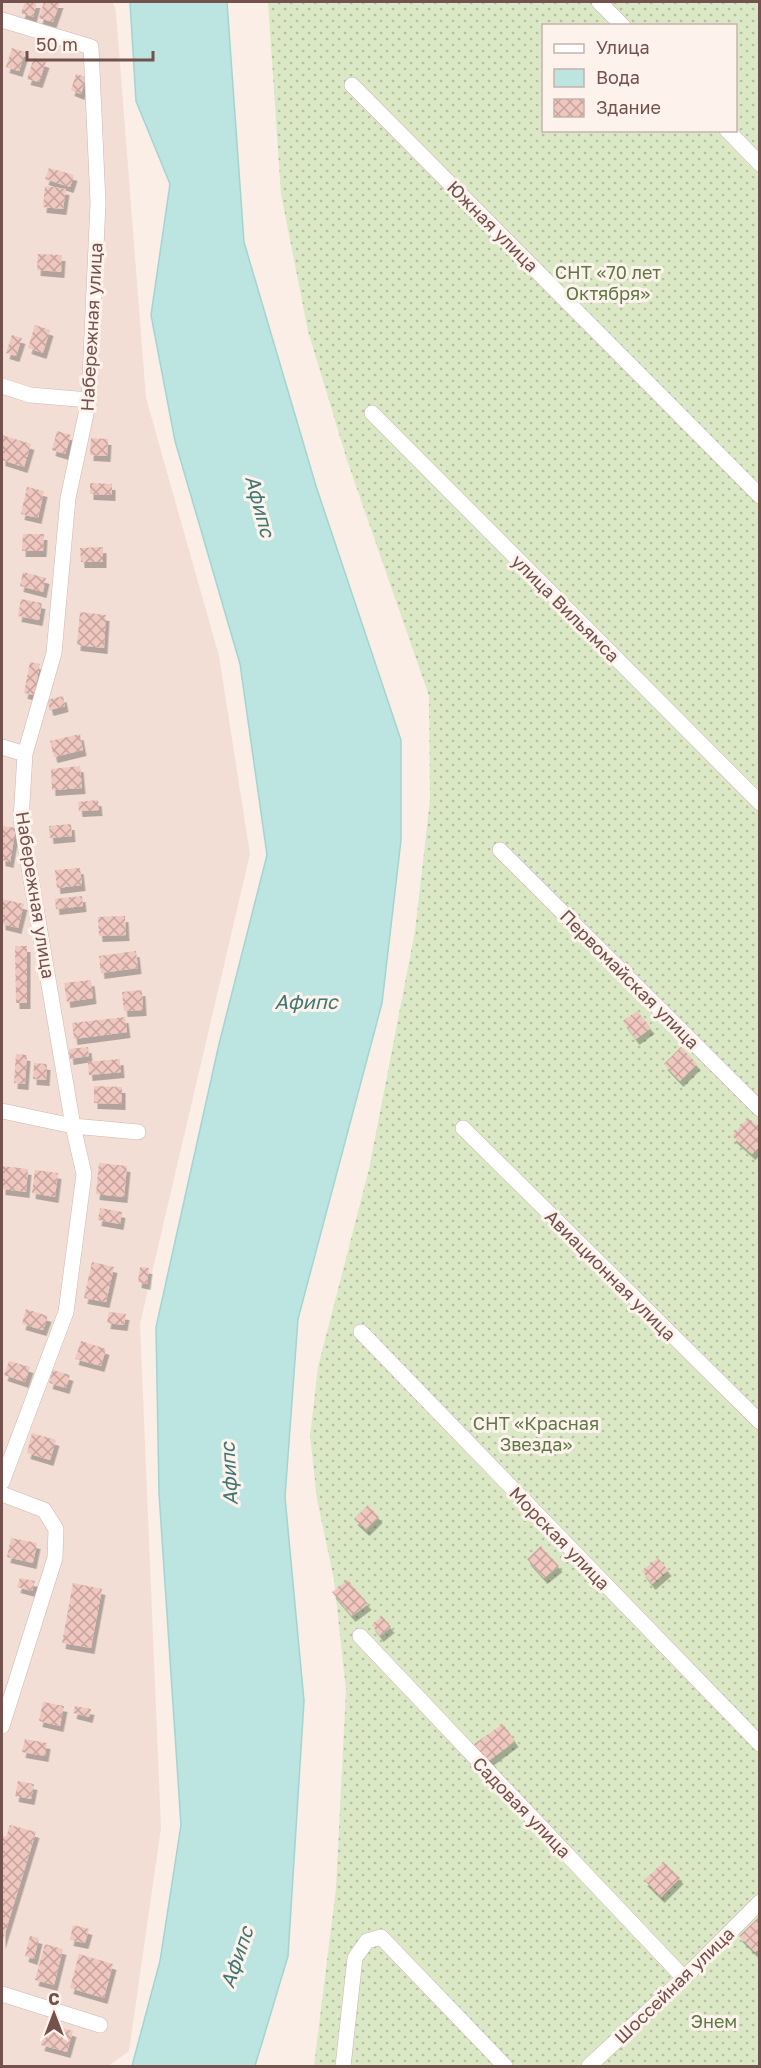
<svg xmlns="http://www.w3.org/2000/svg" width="761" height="2068" font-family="'Golos Text',sans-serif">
  <defs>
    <pattern id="grass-dots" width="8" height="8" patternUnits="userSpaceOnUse" patternTransform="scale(1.5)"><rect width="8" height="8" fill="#dbe8c5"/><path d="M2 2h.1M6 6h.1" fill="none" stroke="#b6bea2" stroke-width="1.8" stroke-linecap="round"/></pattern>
    <pattern id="building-cross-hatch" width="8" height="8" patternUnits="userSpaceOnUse" patternTransform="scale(1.5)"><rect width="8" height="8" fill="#efc7bf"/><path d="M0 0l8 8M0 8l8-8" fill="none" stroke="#c6a49d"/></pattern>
    <filter id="shadow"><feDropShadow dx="3.5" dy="6" stdDeviation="0" flood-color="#0004"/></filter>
  </defs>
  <rect width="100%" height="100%" fill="#fbeee6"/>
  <!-- residential -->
  <path fill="#f2ded5" d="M2 2H113L116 12 146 398 219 656 250 854 140 1324 161 1828 129 2051 108 2066H2Z"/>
  <!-- grass -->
  <path fill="url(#grass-dots)" fill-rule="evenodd" d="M268 2H759V2066H314L336 1888 346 1690 334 1580 317 1499 310 1436 318 1367 369 1169 415 931 430 800 429 696 347 460 308 331 281 194ZM544 26H736V130H544Z"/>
  <!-- water -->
  <path fill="#bce4e0" stroke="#a2d5d1" stroke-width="1.5" d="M130 2H227L244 242 316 486 401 740V840L382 1003 298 1319 285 1497 304 1701 288 1956 255 2066H132L160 1961 181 1825 159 1493 156 1327 219 1044 267 855 240 664 175 441 151 315 170 184 136 101Z"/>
  <!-- building -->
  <path fill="url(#building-cross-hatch)" filter="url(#shadow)" d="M25 2H37L33 17 21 13Z
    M44 2H60L53 22 39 18Z
    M12 48 25 52 19 71 6 67Z
    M34 58 46 62 39 82 27 79Z
    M76 74 86 77 81 94 71 90Z
    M49 168 74 175 70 187 45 179Z
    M45 186 66 189 63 209 43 207Z
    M38 254 62 255 61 272 37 270Z
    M35 325 50 330 43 353 28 348Z
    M12 335 22 338 16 356 6 353Z
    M57 431 71 435 65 454 52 450Z
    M2 435 31 444 24 467 2 460Z
    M91 438 108 439 107 456 90 455Z
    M90 483 112 484V495L90 494Z
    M27 487 44 491 38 518 21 514Z
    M23 534H44L43 551H22Z
    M103 547V562H81L80 548Z
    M23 572 46 578 43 592 20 586Z
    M21 599 42 603 39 620 18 616Z
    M80 612 106 615 104 648 77 645Z
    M30 662 40 664 34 695 24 693Z
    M63 696 65 706 50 710 47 700Z
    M80 734 83 750 54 757 50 741Z
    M80 766 82 788 52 790 51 769Z
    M98 800 99 810 79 811 78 802Z
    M71 824 72 836 50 838 49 826Z
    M2 826 16 828 10 862 2 860Z
    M80 868 82 885 57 888 55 870Z
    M82 896 83 906 56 909 55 899Z
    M2 899 24 904 18 928 2 924Z
    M125 916 126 935 99 936 98 917Z
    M15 946H27V1003H16Z
    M136 951 138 968 101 973 99 956Z
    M91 980 93 998 67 1002 64 983Z
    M142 990 143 1010 124 1011 122 992Z
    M637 1011 651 1028 636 1039 623 1021Z
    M125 1017 127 1032 74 1039 72 1023Z
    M88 1047 89 1056 70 1059 69 1049Z
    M681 1047 697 1064 680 1081 664 1064Z
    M16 1054 27 1055 25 1084 14 1083Z
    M120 1059 121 1072 89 1075 88 1062Z
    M34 1063 47 1064 46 1080 33 1079Z
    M94 1086 122 1087V1104L94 1103Z
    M748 1118 760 1127V1146L752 1154 732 1136Z
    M99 1163 127 1166 124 1197 96 1194Z
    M2 1166 28 1169 26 1192 2 1189Z
    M35 1170 58 1173 55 1197 32 1193Z
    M100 1208 122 1212 120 1224 98 1220Z
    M92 1262 114 1267 106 1302 84 1298Z
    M140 1267 149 1268 147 1284 138 1282Z
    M26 1309 48 1316 43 1330 22 1324Z
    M109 1312 126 1314 124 1325 107 1323Z
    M81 1341 106 1349 101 1366 75 1359Z
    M9 1361 30 1367 25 1382 4 1375Z
    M53 1370 70 1375 66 1388 49 1383Z
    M32 1433 56 1440 50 1460 27 1453Z
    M368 1505 379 1517 366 1530 354 1519Z
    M11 1538 37 1543 33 1563 7 1557Z
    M541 1546 559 1566 544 1578 527 1559Z
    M658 1558 668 1570 652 1584 642 1571Z
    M20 1578 35 1581 32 1591 17 1587Z
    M348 1580 368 1604 352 1616 332 1592Z
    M73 1583 102 1589 91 1648 62 1643Z
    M382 1616 391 1627 380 1636 372 1625Z
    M43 1702 64 1706 60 1726 39 1721Z
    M75 1706 91 1709 89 1717 73 1713Z
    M503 1724 515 1741 487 1762 474 1744Z
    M25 1739 47 1743 45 1756 22 1752Z
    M18 1781 34 1784 31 1799 15 1796Z
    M10 1825 36 1832 2 1943V1835L6 1837Z
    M664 1862 680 1878 661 1897 644 1880Z
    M760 1916V1948L755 1952 739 1936Z
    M73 1925 89 1929 85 1943 70 1940Z
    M30 1936 39 1938 34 1959 25 1956Z
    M45 1944 63 1949 54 1985 35 1980Z
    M79 1954 113 1964 104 1998 70 1988Z
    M47 2024 73 2031 67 2052 41 2045Z"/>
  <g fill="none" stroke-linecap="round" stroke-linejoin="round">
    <defs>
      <path id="street" d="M599 2 623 26
        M2 20 91 47 98 203 89 400 68 498 54 653 25 754 21 820 73 1126 84 1174 66 1312 2 1482
        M352 85 760 496
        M727 130 760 164
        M2 386 30 395 89 400
        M372 413 760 803
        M2 747 25 754
        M500 850 760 1109
        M2 1111 73 1126 138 1132
        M463 1128 760 1422
        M361 1332 760 1744
        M2 1494 44 1510 56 1529 55 1558 2 1726
        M360 1636 684 1978
        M2 1994 100 2025
        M343 2066 355 1958 367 1941 381 1937 505 2066
        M589 2066 684 1978 760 1902"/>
    </defs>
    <!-- street casing -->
    <use href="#street" stroke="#ceb6b0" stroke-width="16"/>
    <!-- street -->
    <use href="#street" stroke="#fff" stroke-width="15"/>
  </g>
  <g text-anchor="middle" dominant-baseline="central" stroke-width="6" stroke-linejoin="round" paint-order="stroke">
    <!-- street labels -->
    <g font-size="18" fill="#73514c" stroke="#fef3ec">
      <text transform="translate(493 226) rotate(45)">Южная улица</text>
      <text transform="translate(91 327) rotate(-87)">Набережная улица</text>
      <text transform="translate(566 608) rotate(45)">улица Вильямса</text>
      <text transform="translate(36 895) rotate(81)">Набережная улица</text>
      <text transform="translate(630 979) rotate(45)">Первомайская улица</text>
      <text transform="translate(611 1275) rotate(45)">Авиационная улица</text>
      <text transform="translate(560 1538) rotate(46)">Морская улица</text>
      <text transform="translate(522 1807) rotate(46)">Садовая улица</text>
      <text transform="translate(674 1985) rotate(-44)">Шоссейная улица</text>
    </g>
    <!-- park labels -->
    <g font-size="18" fill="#5f7845" stroke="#fef3ec">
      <text x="608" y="272">СНТ «70 лет<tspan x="608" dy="21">Октября»</tspan></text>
      <text x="536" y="1423">СНТ «Красная<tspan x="536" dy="21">Звезда»</tspan></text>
      <text x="714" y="2021">Энем</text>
    </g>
    <!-- water labels -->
    <g font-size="20" font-style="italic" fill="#417774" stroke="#fef3ec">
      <text transform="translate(261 506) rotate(75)">Афипс</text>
      <text x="306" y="1001">Афипс</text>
      <text transform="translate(228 1474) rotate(-93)">Афипс</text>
      <text transform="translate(236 1957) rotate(-71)">Афипс</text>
    </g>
  </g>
  <!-- border -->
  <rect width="761" height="2068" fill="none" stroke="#73514c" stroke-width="6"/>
  <!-- legend -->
  <rect x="542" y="24" width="195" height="108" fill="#fef3ec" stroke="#c6b2ac" stroke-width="1.5"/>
  <rect x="554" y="44" width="30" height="9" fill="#ffffff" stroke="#c6b2ac" stroke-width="1.5"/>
  <text x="596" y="54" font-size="18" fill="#73514c">Улица</text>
  <rect x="554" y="69" width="30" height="18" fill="#bce4e0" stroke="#c6b2ac" stroke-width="1.5"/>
  <text x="596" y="84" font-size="18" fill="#73514c">Вода</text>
  <rect x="554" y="99" width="30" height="18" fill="url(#building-cross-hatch)" stroke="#c6b2ac" stroke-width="1.5"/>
  <text x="596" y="114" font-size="18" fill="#73514c">Здание</text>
  <!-- north arrow -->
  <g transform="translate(54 2014)" stroke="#fef3ec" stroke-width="4.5" paint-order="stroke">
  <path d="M0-4.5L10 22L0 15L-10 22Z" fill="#73514c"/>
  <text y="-9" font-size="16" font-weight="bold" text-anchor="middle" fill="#73514c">С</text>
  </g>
  <!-- scale -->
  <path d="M27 51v9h126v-9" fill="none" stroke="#73514c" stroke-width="3"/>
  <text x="36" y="51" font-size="18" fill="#73514c" stroke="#fef3ec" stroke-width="4.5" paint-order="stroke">50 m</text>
</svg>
